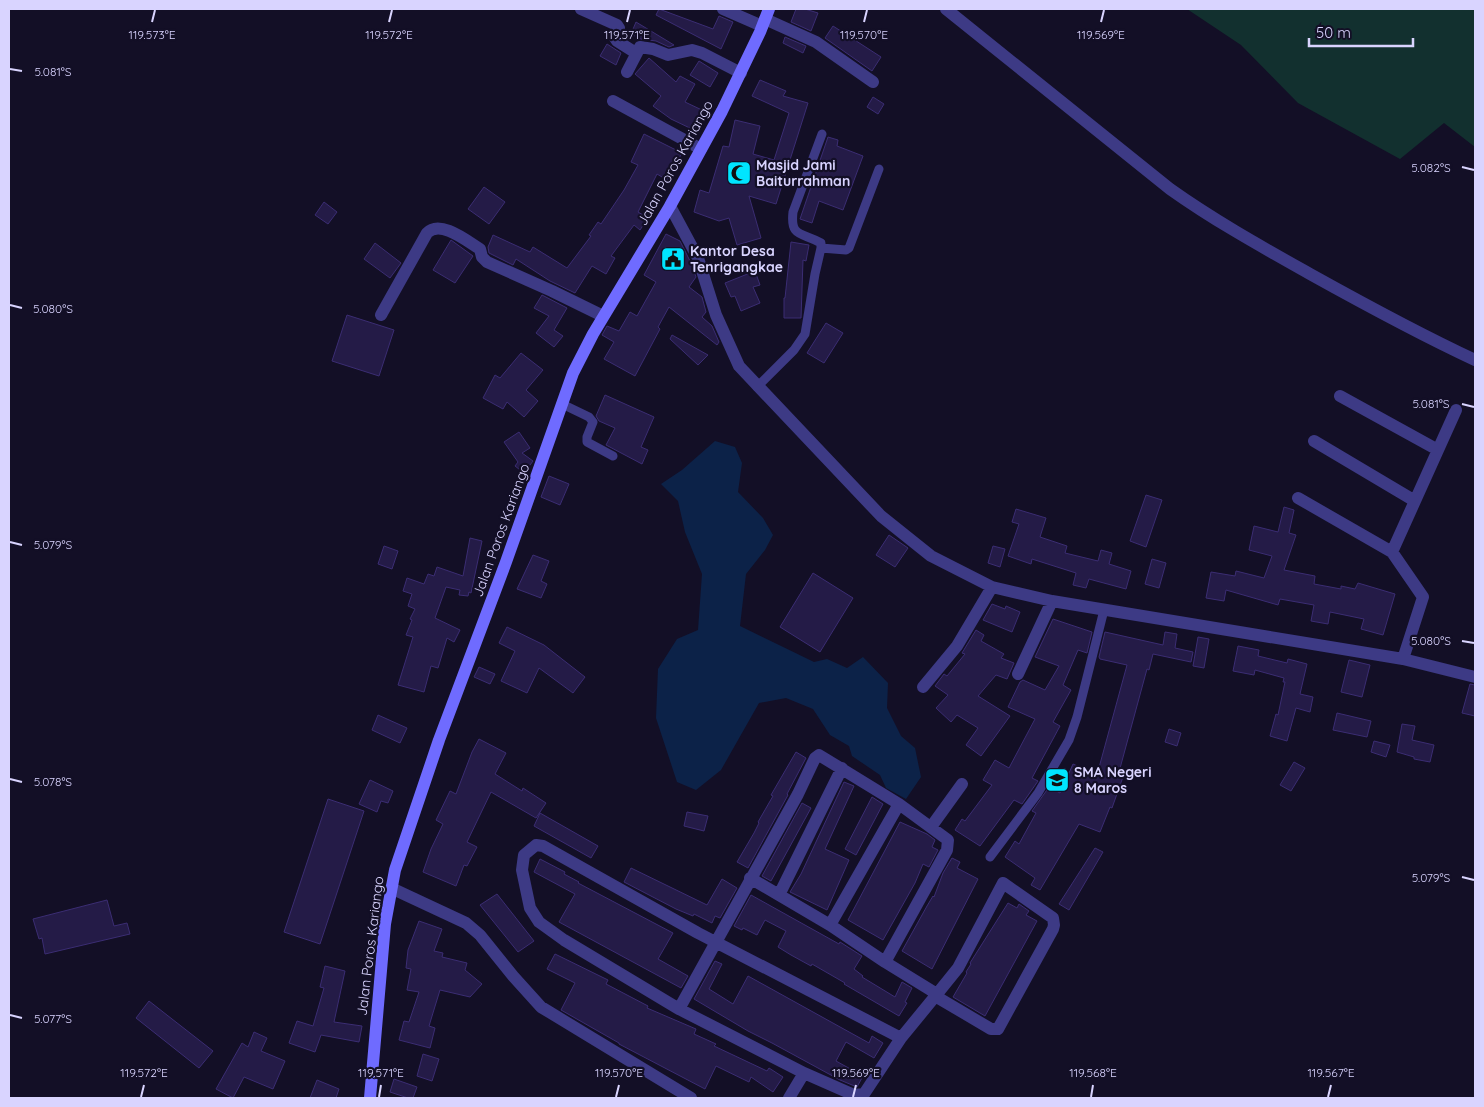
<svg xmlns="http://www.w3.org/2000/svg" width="1484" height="1107" font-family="Quicksand,sans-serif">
  <rect width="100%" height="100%" fill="#130f26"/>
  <!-- green -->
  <path fill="#12302f" d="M1187 9H1475V147L1444 123 1400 159 1298 103 1241 45Z"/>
  <!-- water -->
  <path fill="#0c2248" d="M715 441 735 447 742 463 738 492 763 518 773 535 765 550 746 574 740 626 814 662 827 659 847 668 863 657 888 683 887 708 901 736 915 748 921 777 906 799 886 788 880 775 852 756 849 746 830 735 813 709 786 698 759 703 721 770 696 790 677 782 656 718 658 669 677 639 698 630 702 574 685 532 678 501 661 484 682 470Z"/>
  <!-- building -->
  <path fill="#241b47" stroke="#3b2d73" d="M659 9 713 29 719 16 733 22 721 49 656 15Z
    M796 9H805L818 13 811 31 791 22Z
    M636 22 674 45 669 47 656 41 641 39 631 34Z
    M833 26 881 57 872 71 825 38Z
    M785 37 806 46 803 53 783 43Z
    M607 44 621 53 616 65 600 56Z
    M649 58 676 82 680 76 695 84 685 102 704 111 694 130 671 119 653 106 661 96 635 74Z
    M699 61 718 73 710 87 690 75Z
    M760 80 786 91 783 96 808 103 776 204 749 196 761 238 737 245 729 218 719 221 694 212 700 190 709 193 723 146 729 147 735 120 760 126 753 154 774 160 789 113 752 96Z
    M873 97 884 104 878 114 867 107Z
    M644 134 682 153 667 180 657 174 638 212 648 218 640 230 634 225 611 256 615 258 606 274 592 266 575 293 550 281 516 259 513 265 489 253 488 247 493 235 530 252 533 247 567 268 591 236 589 235 598 222 601 224 624 190 638 165 631 162Z
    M828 137 838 140 837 146 863 156 843 210 819 201 812 223 800 219Z
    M484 187 505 202 489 224 468 209Z
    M324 202 337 212 328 224 315 215Z
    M666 234 680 241 690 261 696 277 689 287 702 297 706 312 702 317 712 326 719 342 717 345 669 307 658 327 660 329 635 376 604 359 614 342 602 335 607 326 619 331 630 312 637 316 656 282 644 275Z
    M451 240 473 256 455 283 433 270Z
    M791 242 809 245 806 261 803 260 801 318H784V298H785Z
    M375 243 401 263 390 278 364 259Z
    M755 271 760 285 753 287 760 303 741 311 735 296 731 297 725 283Z
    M542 295 567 308 554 330 563 336 554 347 536 333 549 316 534 308Z
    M347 315 394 330 379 376 332 361Z
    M826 323 843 333 824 363 807 353Z
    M672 335 708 355 698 365 670 339Z
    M521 353 543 370 526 390 538 401 524 417 507 402 503 409 483 398 495 375 500 378Z
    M605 395 654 417 641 447 648 450 642 464 606 445 615 428 599 421 596 416Z
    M519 432 530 448 522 453 533 461 524 473 515 466 518 462 504 442Z
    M549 476 569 484 560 505 541 497Z
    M1146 495 1162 500 1146 547 1130 541Z
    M1284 507 1294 510 1289 533 1296 535 1284 570 1315 576 1314 584 1341 589V586L1355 589 1358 583 1395 594 1383 635 1361 629 1364 619 1330 612 1328 624 1311 621 1314 605 1280 599 1278 605 1226 590 1224 601 1206 598 1211 572 1235 576 1236 571 1264 578 1272 556 1249 550 1254 526 1278 532Z
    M1016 509 1046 518 1040 537 1067 546 1065 553 1098 561 1101 550 1112 553 1109 564 1131 571 1126 589 1089 579 1086 588 1073 585 1076 573 1032 559 1031 564 1008 556 1019 524 1012 522Z
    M889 535 908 548 895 567 876 555Z
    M470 538 482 541 471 593 469 592 468 596 459 595 460 590 446 587 435 618 460 630 454 642 447 638 438 668 431 666 424 692 398 685 413 637 406 635 412 620 410 619 415 609 408 606 412 594 403 591 407 578 424 584 428 574 434 576 437 567 463 576Z
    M384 546 398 551 392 569 378 564Z
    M993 546 1005 549 1000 567 988 563Z
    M533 555 549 561 541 581 547 584 541 598 517 589Z
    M1152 559 1166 563 1159 588 1145 584Z
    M813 573 853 598 820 652 780 627Z
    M992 604 1005 609 1006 606 1020 612 1012 632 983 620Z
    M1053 619 1092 632 1087 653 1078 650 1063 685 1071 690 1053 722 1060 726 1032 778 1038 781 1022 804 1014 800 980 846 955 830 962 819 965 821 992 785 983 780 995 760 1009 768 1035 719 1008 707 1020 682 1023 680 1045 690 1059 666 1035 657Z
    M507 627 544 645 585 677 573 693 539 668 527 693 501 681 515 651 499 643Z
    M976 630 984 635 981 641 1004 654 1001 658 1014 663 1007 679 996 675 978 696 1010 716 981 756 966 745 978 728 957 715 951 722 936 708 948 695 935 686 944 674 947 676 965 654 962 653Z
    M1105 632 1163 645 1165 632 1177 634 1175 648 1193 652 1191 662 1153 654 1149 670 1147 669 1119 772 1124 774 1112 808 1110 807 1100 832 1079 824 1040 890 1031 885 1035 878 1005 857 1015 841 1019 844 1036 813 1032 811 1049 787 1060 793 1073 764 1097 775 1127 665 1100 659 1099 657Z
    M1198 637 1209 639 1204 668 1193 666Z
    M1238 646 1259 650 1258 656 1287 663 1288 659 1307 664 1300 694 1313 697 1310 712 1296 708 1287 741 1270 736 1276 714 1278 715 1285 682H1283L1284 678 1255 670 1254 675 1233 671Z
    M1349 660 1370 665 1362 697 1341 692Z
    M479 667 495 674 490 684 474 677Z
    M1470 684 1475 685V716L1462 713Z
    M1337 713 1371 721 1367 737 1333 730Z
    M378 715 407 728 400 743 372 730Z
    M1402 724 1415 726 1412 740 1434 745 1430 762 1414 759V757L1397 752Z
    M1169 729 1181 733 1177 746 1165 742Z
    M479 739 506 753 495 774 522 791 523 788 546 803 536 818 491 792 467 842 477 847 467 866 464 865 456 886 423 872 431 849 443 824 436 820 450 791 456 794 472 752Z
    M1374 741 1390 745 1386 757 1371 752Z
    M796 752 806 758 787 794 788 795 748 868 737 862 754 833 759 823 758 822 773 796 771 795Z
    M1294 762 1305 768 1291 791 1280 785Z
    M370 780 393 791 388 803 381 801 377 812 359 804Z
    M844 782 854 786 825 849 849 860 827 910 790 892 801 874Z
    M872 797 883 804 856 855 845 849Z
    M328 799 364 811 320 944 284 932Z
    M802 803 811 808 771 881 762 876Z
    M687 812 708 816 704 831 684 826Z
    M540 813 598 846 591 858 534 826Z
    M900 822 927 834 935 840 932 847 938 850 929 867 923 864 915 883 883 940 848 920Z
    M1095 848 1103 852 1069 910 1059 904Z
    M952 858 960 862 957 868 978 879 932 969 902 951 927 906 933 896 934 897 943 873Z
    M540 859 565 872 564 874 579 882 578 883 673 933 658 959 688 976 681 988 559 922 575 894 534 872Z
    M631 868 707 905 722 879 737 888 720 918 715 916 712 923 694 914 693 916 676 909 624 882Z
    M497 894 534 941 518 952 480 905Z
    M751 895 839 944 840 942 862 956 854 969 863 976 862 977 895 997 902 982 912 988 905 1002 907 1003 899 1016 844 984 845 983 812 964 811 966 791 955 778 947 786 931 765 920 757 935 743 928 742 930 734 926Z
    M107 900 114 926 127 923 130 934 45 954 42 938 39 939 33 919Z
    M1008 903 1017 908 1019 904 1029 911 1026 915 1037 921 985 1016 953 997 967 973 966 972 971 964 970 963Z
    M419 921 442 929 434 951 443 953 442 957 467 963 465 970 482 984 470 997 440 990 429 1026 435 1028 430 1048 399 1040 404 1021 409 1022 419 992 407 990 411 969 406 968 408 950Z
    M555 954 608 980 606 984 648 1006 647 1008 696 1029 694 1034 716 1044 714 1046 767 1071 769 1068 783 1077 773 1092 751 1077 749 1082 716 1066 705 1089 619 1044V1043L561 1010 575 983 547 969Z
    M715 961 722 964 709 989 733 1004 748 976 869 1043 872 1036 883 1043 874 1058 846 1042 836 1061 863 1076 857 1087 840 1080 772 1043 748 1031 694 999Z
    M325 966 345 971 334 1022 362 1026 359 1042 321 1035 315 1052 289 1043 297 1021 313 1026 324 988 320 987Z
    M149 1001 213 1051 199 1068 136 1018Z
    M254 1032 267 1038 261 1051 285 1061 273 1089 244 1077 233 1098 216 1089 242 1043 248 1047Z
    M423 1054 439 1059 432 1081 417 1076Z
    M394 1079 417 1087 413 1098H408L390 1092Z
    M317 1080 339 1089 336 1098H310Z"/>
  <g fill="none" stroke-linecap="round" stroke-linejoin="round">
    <!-- lane -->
    <path stroke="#3d3a85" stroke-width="9" d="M821 248 846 250 849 248 879 169
      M757 387 794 350 805 334 815 274 821 248V243C802 232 790 238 793 212L822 134
      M562 404 589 417 593 422 587 437V442L613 456
      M990 857 1038 793 1069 740 1077 717 1104 610"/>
    <!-- street -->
    <path stroke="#3d3a85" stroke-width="12" d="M581 9 617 25 619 28 615 38 617 41 636 53
      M723 9 762 26
      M946 9 1170 189C1215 221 1262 247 1310 274 1364 304 1419 334 1475 360
      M765 19 816 42 873 82
      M627 72 640 47 653 49 668 55 692 50 702 53 741 73
      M613 101 701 149
      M670 206 698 258 716 315 739 366 881 516 931 556 992 587 1052 601 1403 659 1475 677
      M381 315 427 233C440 219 467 241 480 249L482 257 487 262 552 291 603 316
      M1340 396 1438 450
      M1314 441 1415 501
      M1298 498 1392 552 1423 597 1403 659
      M1392 552 1456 410
      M1018 674 1052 601
      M923 687 957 646 992 587
      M931 827 962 784
      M750 878 830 925 885 962 937 994 901 1038 864 1094 854 1095 804 1073 789 1098
      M391 888 466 923 480 935 513 976 541 1007 691 1098
      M779 895 842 768
      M830 925 899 804
      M935 996 991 1029H998L1053 929 1054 925 1053 918 1003 883 958 968 937 994
      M679 1009 564 940 539 922 530 908 522 870 524 855 536 845 543 846 698 933 901 1038
      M804 1073 679 1009 798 794 815 758 819 755 899 804 948 840 947 850 885 962"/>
    <!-- secondary -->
    <path stroke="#6f6bff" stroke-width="12" d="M370 1098 385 924 395 870 439 740 506 562 573 373 593 334 670 206 722 111 760 32 769 9"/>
  </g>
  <!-- ticks -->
  <path fill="none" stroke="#d9d4ff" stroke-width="2" d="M152 22 155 10M389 22 392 10M627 22 630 10M864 22 867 10M1101 22 1104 10M10 69 22 71M1462 167 1474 170M10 305 22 308M1462 404 1474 407M10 542 22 545M1462 641 1474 643M10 779 22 782M1462 877 1474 880M10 1015 22 1018M141 1097 144 1085M379 1097 381 1085M616 1097 619 1085M853 1097 856 1085M1091 1097 1093 1085M1328 1097 1331 1085"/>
  <!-- icons -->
  <defs>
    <symbol id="mosque-square" viewBox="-11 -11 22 22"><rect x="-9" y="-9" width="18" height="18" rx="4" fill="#00e5ff" stroke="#130f26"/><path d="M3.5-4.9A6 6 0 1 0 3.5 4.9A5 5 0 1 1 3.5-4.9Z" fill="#111"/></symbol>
    <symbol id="civic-square" viewBox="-11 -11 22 22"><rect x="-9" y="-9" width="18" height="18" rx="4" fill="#00e5ff" stroke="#130f26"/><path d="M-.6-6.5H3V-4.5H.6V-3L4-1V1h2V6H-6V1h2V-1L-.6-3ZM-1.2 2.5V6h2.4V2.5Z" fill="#111"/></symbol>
    <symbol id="school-square" viewBox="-11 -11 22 22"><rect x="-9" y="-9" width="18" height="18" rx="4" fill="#00e5ff" stroke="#130f26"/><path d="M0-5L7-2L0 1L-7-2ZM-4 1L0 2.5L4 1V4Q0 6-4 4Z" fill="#111"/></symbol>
  </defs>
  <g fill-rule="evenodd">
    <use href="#mosque-square" x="725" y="159" width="28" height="28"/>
    <use href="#civic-square" x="659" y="245" width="28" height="28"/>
    <use href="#school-square" x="1043" y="766" width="28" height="28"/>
  </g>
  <g text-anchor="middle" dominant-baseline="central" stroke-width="4.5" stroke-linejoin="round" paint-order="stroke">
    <!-- street labels -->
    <g font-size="14" fill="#d9d4ff" stroke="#130f26">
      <text transform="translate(675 163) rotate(-61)">Jalan Poros Kariango</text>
      <text transform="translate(501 530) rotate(-70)">Jalan Poros Kariango</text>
      <text transform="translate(370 946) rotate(-83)">Jalan Poros Kariango</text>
    </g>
    <!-- poi labels -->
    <g font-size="14" font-weight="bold" fill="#d9d4ff" stroke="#130f26" text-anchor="start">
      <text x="756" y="165">Masjid Jami<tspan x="756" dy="16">Baiturrahman</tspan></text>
      <text x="690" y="251">Kantor Desa<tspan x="690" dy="16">Tenrigangkae</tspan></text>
      <text x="1074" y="772">SMA Negeri<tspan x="1074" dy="16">8 Maros</tspan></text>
    </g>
  </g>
  <g font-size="12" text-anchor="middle" fill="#d9d4ff" stroke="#130f26" stroke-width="4.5" stroke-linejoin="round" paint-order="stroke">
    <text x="152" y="39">119.573°E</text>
    <text x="389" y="39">119.572°E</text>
    <text x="627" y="39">119.571°E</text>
    <text x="864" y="39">119.570°E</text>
    <text x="1101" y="39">119.569°E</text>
    <text x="53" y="76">5.081°S</text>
    <text x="1431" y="172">5.082°S</text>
    <text x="53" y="313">5.080°S</text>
    <text x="1431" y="408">5.081°S</text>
    <text x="53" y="549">5.079°S</text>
    <text x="1431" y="645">5.080°S</text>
    <text x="53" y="786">5.078°S</text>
    <text x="1431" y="882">5.079°S</text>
    <text x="53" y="1023">5.077°S</text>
    <text x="144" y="1077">119.572°E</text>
    <text x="381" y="1077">119.571°E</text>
    <text x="619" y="1077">119.570°E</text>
    <text x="856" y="1077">119.569°E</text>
    <text x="1093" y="1077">119.568°E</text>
    <text x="1331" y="1077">119.567°E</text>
  </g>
  <!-- border -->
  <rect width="1484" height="1107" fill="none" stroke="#d9d4ff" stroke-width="20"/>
  <!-- scale -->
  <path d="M1309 38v8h104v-8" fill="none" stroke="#d9d4ff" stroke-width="2.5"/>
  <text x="1316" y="38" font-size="15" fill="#d9d4ff" stroke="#130f26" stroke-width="4" paint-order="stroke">50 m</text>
</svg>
